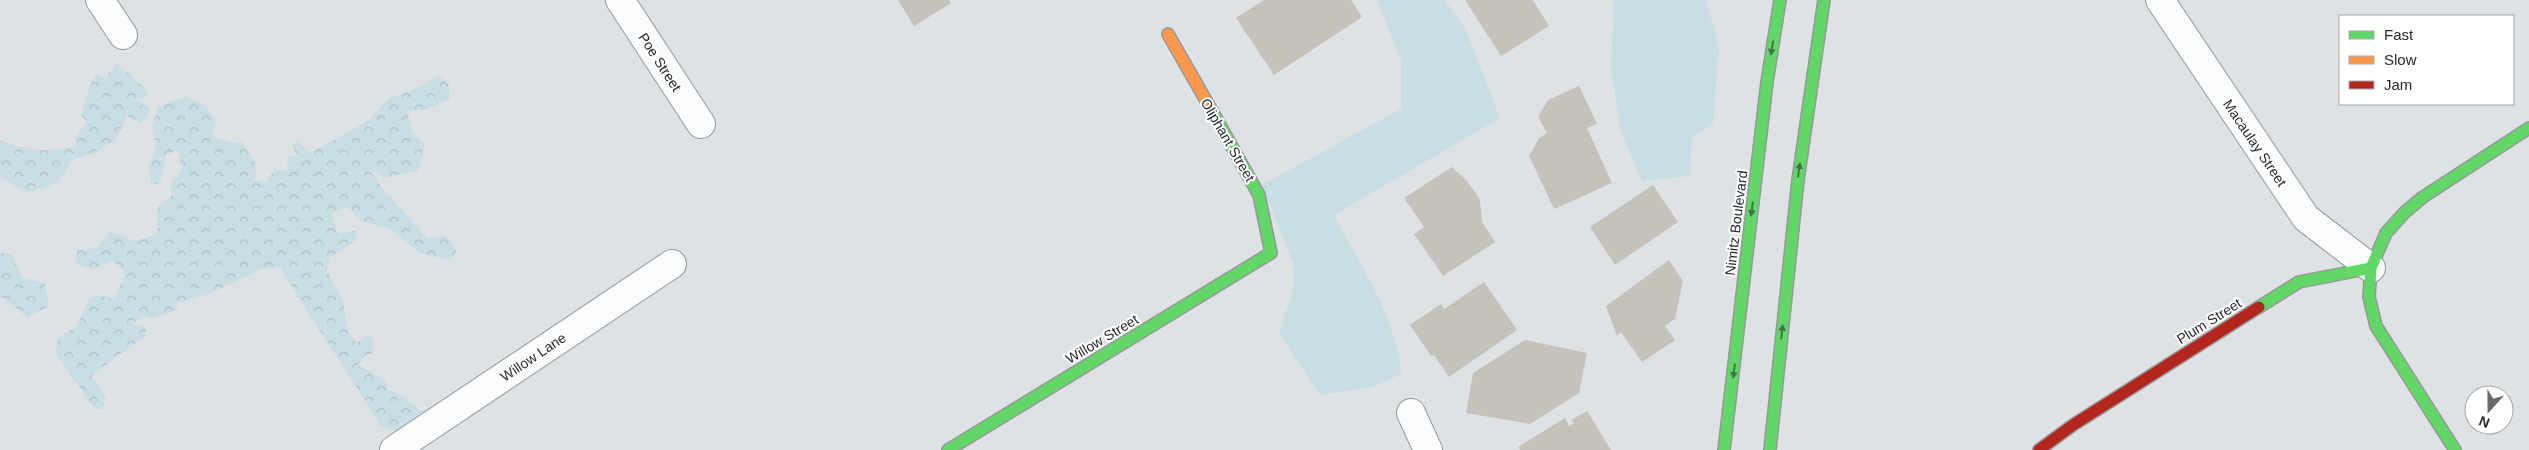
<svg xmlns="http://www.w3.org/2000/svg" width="2529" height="450" font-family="Arial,sans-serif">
  <defs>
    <pattern id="forest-crowns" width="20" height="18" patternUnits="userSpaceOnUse" patternTransform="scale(1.25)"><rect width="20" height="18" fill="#c9dde5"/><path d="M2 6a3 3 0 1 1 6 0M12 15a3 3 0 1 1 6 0" fill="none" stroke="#acbec5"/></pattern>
  </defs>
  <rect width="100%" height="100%" fill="#dee2e4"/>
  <!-- grass -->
  <path fill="#c9dde5" d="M1377 0H1445L1466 30 1500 118 1334 215C1360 264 1397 318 1401 374L1372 387 1320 395 1279 333 1294 287V266L1262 185 1401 109V60Z
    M1614 0H1706L1719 46 1713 124 1692 138 1690 176 1642 181 1620 130 1611 66Z"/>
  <!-- forest -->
  <path fill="url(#forest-crowns)" d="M117 63 144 87 148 96 135 99 151 110 141 123 127 116 116 140 98 151 72 160C60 186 50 187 24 192L0 176V140C29 152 47 152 77 146L75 137 87 122 81 115C87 101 87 87 96 74L105 78Z
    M438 75 449 85 450 99 426 110 407 111 412 132 425 144 418 171 385 178 369 169 384 190 428 239 445 235 457 251 450 260 419 253 389 228 362 222 347 207 332 213 338 234 356 230 357 240 330 257 327 271 343 300 348 332 357 343 365 335 374 338 373 353 365 356 358 365 385 379 388 390 401 395 421 411 433 407 435 414 401 433 380 426C349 372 311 321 280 267L262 269 212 293 178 303 176 311 151 319 142 316 133 324 147 327 144 337 92 375 106 397 103 410 94 408 56 354 57 339 77 326 89 298 99 295 114 299 125 273 113 261 93 269 75 263 77 250 96 248 111 231 134 241 157 235V209L172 195 171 183 182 169 178 150 166 155 160 184H151L149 167 156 147 152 127 158 107 186 97 206 106 216 121 212 135 229 143 242 142 256 164 255 181 267 182 275 168 288 171 287 156 297 155 292 146 298 140 310 153 368 121 390 98 422 86Z
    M0 253 11 254 23 278 45 283 49 307 27 317 3 298H0Z"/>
  <!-- building -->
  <path fill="#c5c2bb" d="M898 0H949L951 3 914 26Z
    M1264 0H1351L1362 17 1274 75 1236 18Z
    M1465 0H1533L1549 26 1501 56Z
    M1579 86 1597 124 1587 128 1612 183 1554 209 1529 156 1539 138 1547 133 1538 117 1548 100Z
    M1452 167 1468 182 1480 200 1482 222 1495 242 1443 276 1414 234 1424 227 1404 198Z
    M1653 185 1678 222 1615 265 1590 227Z
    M1669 260 1683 281 1675 319 1665 326 1675 340 1642 362 1621 332 1617 336 1606 306Z
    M1484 282 1517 330 1449 377 1434 355 1431 356 1410 325 1441 304 1444 309Z
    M1525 340 1587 353 1579 393 1530 424 1466 413 1473 373Z
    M1587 411 1611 450H1520L1518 447 1565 418 1569 426 1574 423 1571 420Z"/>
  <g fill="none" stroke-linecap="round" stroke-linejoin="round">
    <defs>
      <path id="street" d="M100 0 123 35
        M620 0 701 124
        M2160 0 2306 218 2371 268
        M1411 413 1428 450
        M394 450 672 264"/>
      <path id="fast" d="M2259 307 2299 282 2371 268
        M948 450 1271 253 1259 195 1212 111
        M1724 450 1767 82 1780 0
        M1770 450 1798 180 1824 0
        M2455 450 2376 326 2369 297 2371 268 2386 233 2405 212 2423 197 2529 128"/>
      <path id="slow" d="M1168 34 1212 111"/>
      <path id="jam" d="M2039 450 2073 425 2259 307"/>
    </defs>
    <!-- street casing -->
    <use href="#street" stroke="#96999a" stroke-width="30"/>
    <!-- fast casing -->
    <use href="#fast" stroke="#96999a" stroke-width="14"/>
    <!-- slow casing -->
    <use href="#slow" stroke="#96999a" stroke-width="14"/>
    <!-- jam casing -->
    <use href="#jam" stroke="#96999a" stroke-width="14"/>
    <!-- street -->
    <use href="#street" stroke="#fafbfb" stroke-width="28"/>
    <!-- fast -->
    <use href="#fast" stroke="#63d668" stroke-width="11"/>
    <!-- slow -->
    <use href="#slow" stroke="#ff974d" stroke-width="11"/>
    <!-- jam -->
    <use href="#jam" stroke="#b3261e" stroke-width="11"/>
  </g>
  <!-- one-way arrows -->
  <defs><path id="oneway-solid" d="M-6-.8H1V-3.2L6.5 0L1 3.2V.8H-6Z" transform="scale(1.25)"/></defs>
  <g fill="#417746">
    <use href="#oneway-solid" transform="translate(1772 48) rotate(99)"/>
    <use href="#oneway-solid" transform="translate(1799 170) rotate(-82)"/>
    <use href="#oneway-solid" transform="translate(1752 209) rotate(97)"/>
    <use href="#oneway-solid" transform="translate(1782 332) rotate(-84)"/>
    <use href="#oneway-solid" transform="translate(1734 371) rotate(97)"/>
  </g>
  <g text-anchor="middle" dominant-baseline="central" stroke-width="4" stroke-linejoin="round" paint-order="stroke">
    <!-- street labels -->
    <g font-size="14" fill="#26292a" stroke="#fff">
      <text transform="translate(660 62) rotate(57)">Poe Street</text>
      <text transform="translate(1228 140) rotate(60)">Oliphant Street</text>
      <text transform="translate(2255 143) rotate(56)">Macaulay Street</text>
      <text transform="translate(1736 223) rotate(-83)">Nimitz Boulevard</text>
      <text transform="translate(2209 321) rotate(-32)">Plum Street</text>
      <text transform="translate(1102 339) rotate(-31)">Willow Street</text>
      <text transform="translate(533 357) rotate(-34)">Willow Lane</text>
    </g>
  </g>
  <!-- legend -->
  <rect x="2339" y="15" width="175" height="90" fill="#ffffff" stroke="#a8a9aa"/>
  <rect x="2349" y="31" width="25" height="8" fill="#63d668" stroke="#a8a9aa"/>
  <text x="2384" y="40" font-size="15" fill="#26292a">Fast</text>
  <rect x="2349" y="56" width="25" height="8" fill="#ff974d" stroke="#a8a9aa"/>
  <text x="2384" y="65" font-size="15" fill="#26292a">Slow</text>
  <rect x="2349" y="81" width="25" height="8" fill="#b3261e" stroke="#a8a9aa"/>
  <text x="2384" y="90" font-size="15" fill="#26292a">Jam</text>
  <!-- north arrow -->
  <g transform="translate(2489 410) rotate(201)"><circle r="24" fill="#ffffff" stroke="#a8a9aa"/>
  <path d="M0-4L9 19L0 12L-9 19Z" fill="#666a6b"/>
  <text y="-8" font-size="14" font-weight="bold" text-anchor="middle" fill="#26292a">N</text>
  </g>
</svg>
